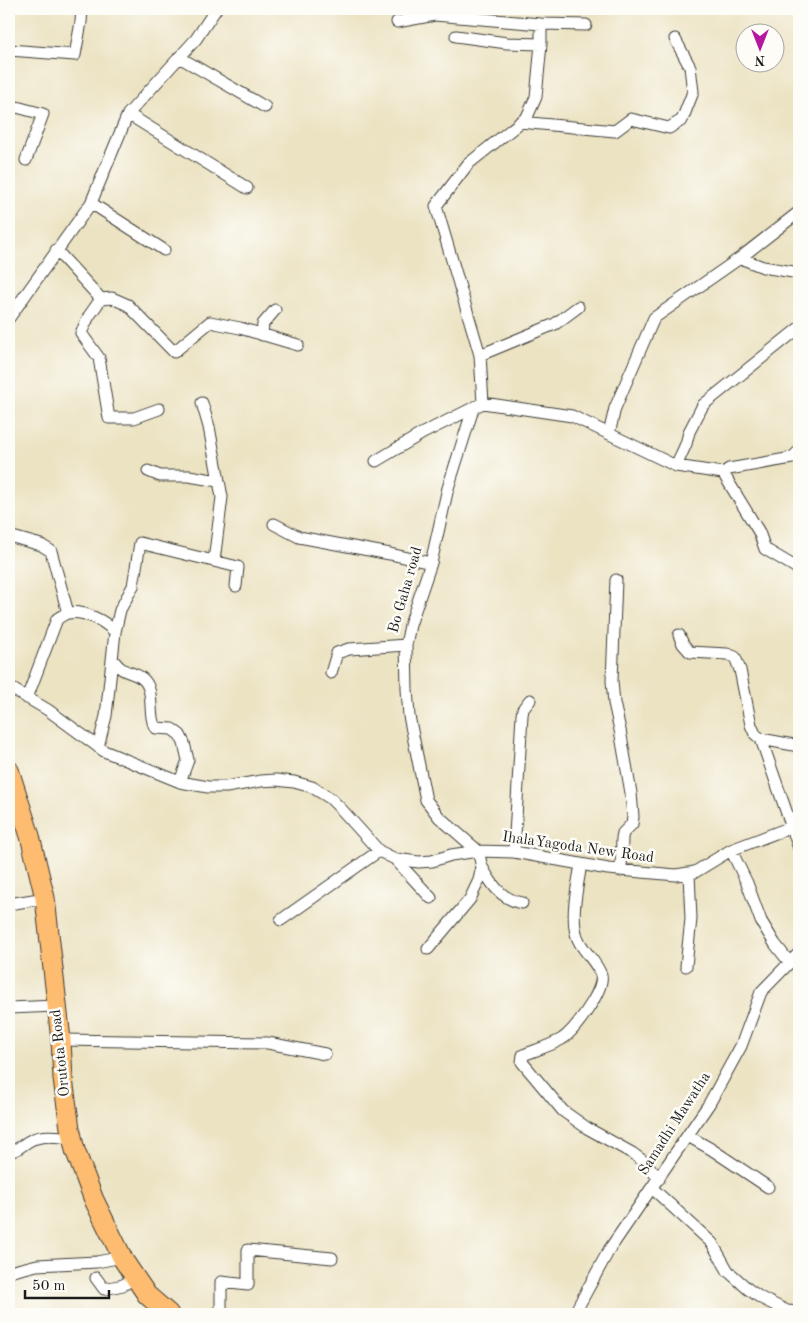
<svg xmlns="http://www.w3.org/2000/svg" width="808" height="1323" font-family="'Old Standard TT',serif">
  <rect width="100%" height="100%" fill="#fdfcf7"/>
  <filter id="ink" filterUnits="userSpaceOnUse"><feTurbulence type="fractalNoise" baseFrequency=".02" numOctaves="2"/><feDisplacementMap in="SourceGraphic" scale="10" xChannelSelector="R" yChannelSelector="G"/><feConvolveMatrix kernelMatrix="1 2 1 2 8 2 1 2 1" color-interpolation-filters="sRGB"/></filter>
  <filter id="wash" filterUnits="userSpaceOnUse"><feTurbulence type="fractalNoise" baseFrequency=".0096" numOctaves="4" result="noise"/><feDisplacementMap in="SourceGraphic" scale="20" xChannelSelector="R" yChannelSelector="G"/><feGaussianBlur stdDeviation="1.12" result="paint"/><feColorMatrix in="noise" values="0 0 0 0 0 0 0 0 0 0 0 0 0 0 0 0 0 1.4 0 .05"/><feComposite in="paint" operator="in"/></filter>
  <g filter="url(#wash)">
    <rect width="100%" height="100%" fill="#ece3c3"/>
  </g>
  <g filter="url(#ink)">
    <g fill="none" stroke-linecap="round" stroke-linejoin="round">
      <defs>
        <path id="street" d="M397 22 435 15 541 24 586 25
          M456 36 507 43 541 44
          M9 50 75 55 81 22 82 9
          M179 57 265 107
          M9 105 43 114 26 160
          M128 114 247 188
          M520 122 615 131 631 119 669 128 682 120 693 92 690 67 675 39
          M91 203 164 250
          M56 250 101 299 112 298 128 305 174 352 210 322 240 328 298 345
          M740 258 763 267 799 273
          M101 299 89 316 81 333 99 358 109 418H134L159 409
          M9 318 91 203 128 114 196 39 216 9
          M262 335 263 324 275 310
          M480 355 555 324 578 307
          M202 403 209 427 222 497 214 561
          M483 403 480 355 436 206 468 164 527 117 536 97 541 44V24
          M609 434 615 408 654 318 740 258 799 212
          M376 461 423 433 483 403 572 416 676 466 723 473 759 532 765 549 797 568 799 572
          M676 466 686 444 689 432 703 405 799 328
          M148 471 160 476H189L218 481
          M723 473 729 469 792 458 799 451
          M274 524 299 537 390 554 431 563
          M9 536 41 545 51 551 68 613
          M616 580 612 681 614 703 620 730 631 793 633 817 632 824 623 833 622 838 621 871
          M679 635 683 644 690 652 727 654 735 657 740 670 751 725 755 734 761 739 799 746
          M113 660C125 676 132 670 143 679 155 690 148 712 154 725L156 728 172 729 180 735 184 743 188 760 180 782
          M331 673 337 653 349 649 406 645
          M9 687 48 710 104 751 180 782 208 787H226L261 781 276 780 294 782 312 787 330 798 342 810 379 851 395 859 419 862 432 861 451 855 478 851 514 852 608 869 676 875 695 872 731 850 799 824
          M27 698 57 619C60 617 64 614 68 613 84 610 105 621 115 632
          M761 739 799 848
          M98 747 106 716 115 632 120 610 133 586 140 543 238 567 236 586
          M731 850 747 883 761 921 775 944 790 963
          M514 852 522 715 523 709 530 700
          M395 859 431 898
          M581 864C578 884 572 908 575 928 577 948 596 959 601 975 605 990 574 1031 562 1039 550 1046 536 1050 523 1055L522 1062 563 1111 587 1128 632 1153 646 1163 659 1179
          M482 867C492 885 501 899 522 903
          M9 904 45 898
          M281 920 379 851
          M428 949 470 899 479 880 482 867 478 851 439 817 426 800 409 716 407 689 406 645 410 625 431 563 448 488 473 409
          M686 966 691 919 689 874
          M9 1008 56 1006
          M61 1040 268 1043 325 1054
          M688 1136 711 1149 768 1187
          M9 1152C20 1150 23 1143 33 1139 46 1134 59 1137 72 1138
          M652 1188 712 1243 728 1271 748 1289 761 1298 787 1311 799 1312
          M9 1272 37 1265 97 1262 122 1257
          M96 1278 104 1289 123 1285 135 1278
          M221 1314V1282L248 1285V1250L332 1258
          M578 1314V1307L609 1250 709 1104 741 1046 761 992 799 953"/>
        <path id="primary" d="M9 770 30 836 45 898 61 1040 63 1079 70 1128 75 1150 94 1200 124 1261 147 1295 169 1314"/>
      </defs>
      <!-- street casing -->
      <use href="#street" stroke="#3b3a35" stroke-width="13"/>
      <!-- primary casing -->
      <use href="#primary" stroke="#3b3a35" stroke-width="21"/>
      <!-- street -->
      <use href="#street" stroke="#fff" stroke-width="11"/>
      <!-- primary -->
      <use href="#primary" stroke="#febc70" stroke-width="19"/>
    </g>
  </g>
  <g text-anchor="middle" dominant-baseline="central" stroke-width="5" stroke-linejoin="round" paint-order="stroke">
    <!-- street labels -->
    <g font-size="15" fill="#1c1c1c" stroke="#fdfcf7">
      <text transform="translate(406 590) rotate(-74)">Bo Gaha road</text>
      <text transform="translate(578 848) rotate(8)">IhalaYagoda New Road</text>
      <text transform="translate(61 1053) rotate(-96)">Orutota Road</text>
      <text transform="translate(675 1124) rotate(-57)">Samadhi Mawatha</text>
    </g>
  </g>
  <!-- margin -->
  <rect width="808" height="1323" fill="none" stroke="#fdfcf7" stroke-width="30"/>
  <!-- north arrow -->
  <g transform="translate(760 48) rotate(180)"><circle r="24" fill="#fdfcf7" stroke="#a3a29f"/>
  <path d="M0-4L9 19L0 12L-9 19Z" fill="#b5179e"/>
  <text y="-8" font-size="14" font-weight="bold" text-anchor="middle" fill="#1c1c1c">N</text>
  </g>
  <!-- scale -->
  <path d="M25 1290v8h84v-8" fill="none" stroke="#1c1c1c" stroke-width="2.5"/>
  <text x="32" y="1290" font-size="15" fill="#1c1c1c" stroke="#fdfcf7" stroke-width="4" paint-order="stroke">50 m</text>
</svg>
